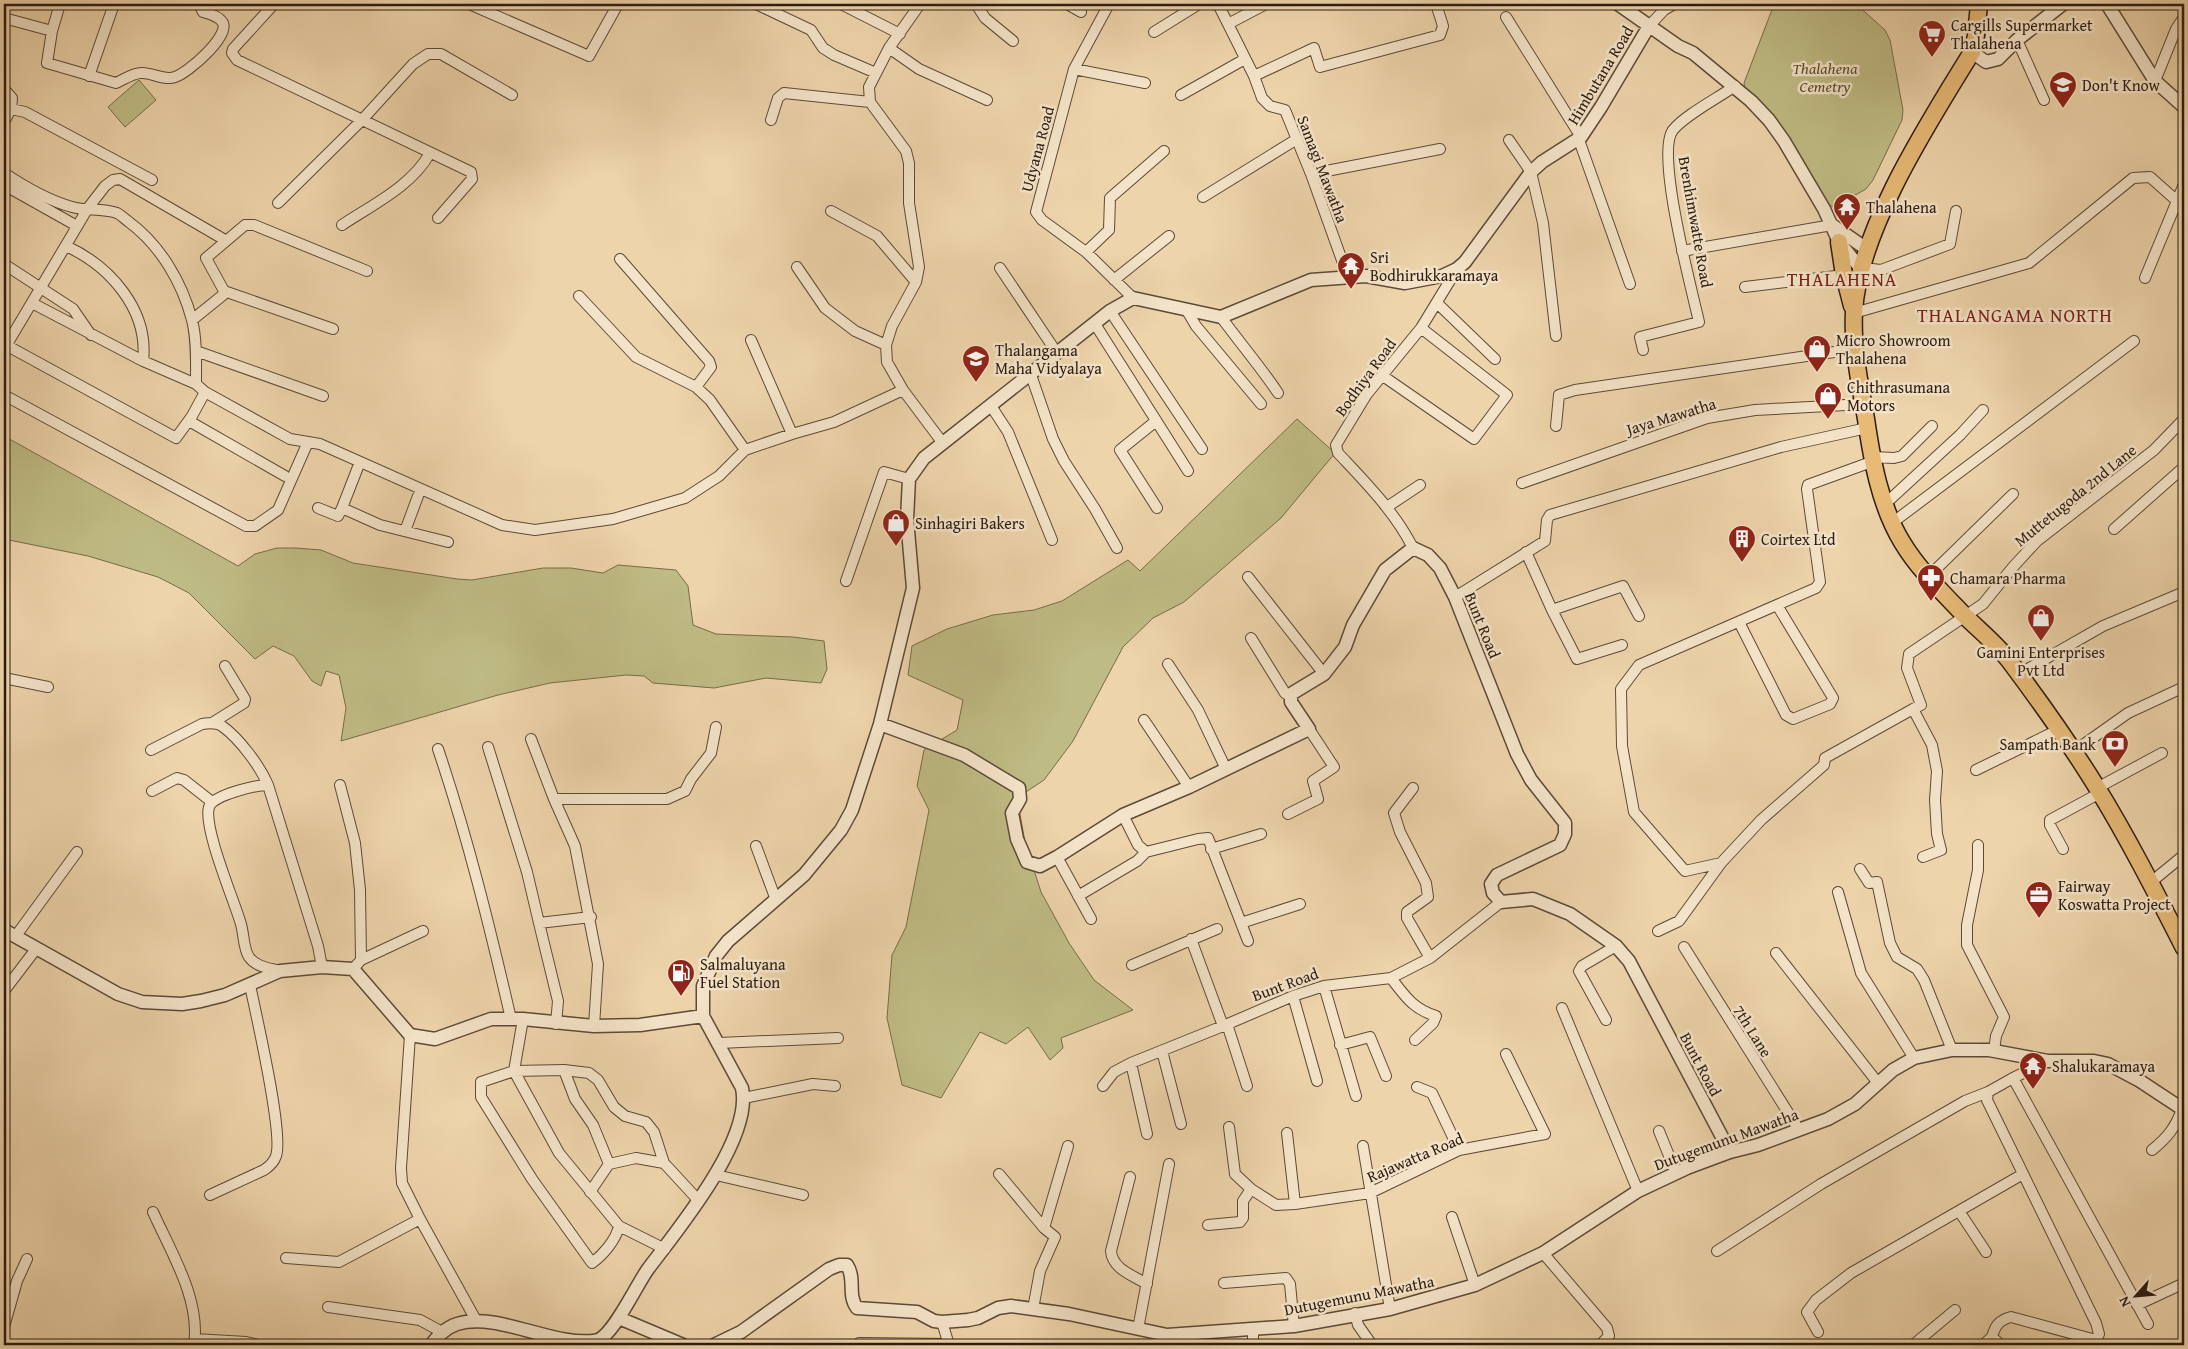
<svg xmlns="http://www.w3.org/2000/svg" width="2188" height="1349" font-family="'Gentium Book Plus',serif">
  <rect width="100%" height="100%" fill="#eed4ab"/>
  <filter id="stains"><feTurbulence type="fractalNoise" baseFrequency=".004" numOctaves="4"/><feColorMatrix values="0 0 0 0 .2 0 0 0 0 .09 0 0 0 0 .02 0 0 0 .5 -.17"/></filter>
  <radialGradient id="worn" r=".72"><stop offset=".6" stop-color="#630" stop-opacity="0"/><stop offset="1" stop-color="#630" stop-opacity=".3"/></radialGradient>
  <!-- green -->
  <path fill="#bfbb84" stroke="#766c4b" d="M1778 4H1856L1885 30 1890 40 1903 110 1902 120 1873 180 1866 189 1834 207 1824 204 1746 92 1744 83 1773 7Z
    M139 80 156 100 125 127 108 107Z
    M1297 419 1335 453 1281 518 1184 602 1153 618 1123 647 1073 741 1044 780 1017 798 1025 842 1041 892 1069 943 1094 980 1133 1010 1061 1038 1063 1048 1050 1060 1028 1027 1006 1044 980 1032 941 1098 902 1085 887 1018 892 955 906 927 929 810 917 786 924 750 957 730 963 700 908 675 912 646 947 629 993 615 1034 610 1062 601 1128 560 1140 571Z
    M4 436 238 566 255 554 277 548H296L321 550 353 563 457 579 472 580 543 568H571L603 573 618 565 676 570 688 586 693 625 716 634 793 637 824 641 827 669 821 683 766 678 714 688 653 683 644 676 626 675 550 683 498 695 341 741 346 708 339 675 326 671 321 686 312 681 294 656 273 646 255 659 189 593 158 577 88 556 4 539Z"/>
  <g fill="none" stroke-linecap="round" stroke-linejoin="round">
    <defs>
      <path id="minor" d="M274 4 233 49 232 53 237 60 471 172 472 179 438 218
        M469 4 589 56 618 4
        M756 4 811 30 823 48 834 55 876 73
        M841 4 900 34
        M920 4 889 48 869 87 870 102 906 151 909 163V203L919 267 916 282 892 326 886 345 887 362 903 390 942 442
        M976 4 985 18 1013 41
        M1067 4 1081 12
        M1109 4 1074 69 1036 212 1042 220 1086 252 1133 298
        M1218 4 1254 76 1262 98 1270 106 1285 110 1311 174 1348 277
        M1506 17 1581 137
        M4 18 52 31 47 63 116 83C123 80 133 73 141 73 151 72 164 81 175 77 188 73 229 37 223 23 219 16 210 14 203 12L199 4
        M1228 24 1266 4
        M1649 26 1664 10 1674 4
        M52 31 60 4
        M1154 32 1199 4
        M2017 40 2044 100
        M889 48 919 69 987 100
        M1074 69 1145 83
        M89 76 114 4
        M1254 76 1314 48 1320 67 1440 35 1443 26 1436 4
        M2155 81 2176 29 2184 17
        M4 89 12 98 11 109 4 122
        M1181 95 1245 59
        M11 109 25 112 152 180
        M771 120 778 98 784 93 870 102
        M1509 140 1531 172 1543 223 1556 336
        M1579 140 1630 284
        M4 173C22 185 50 201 72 207 86 211 102 208 117 213 121 215 125 219 129 222 160 245 182 282 192 320 197 340 196 363 196 384L205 392 290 439 308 442
        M1311 174 1440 149
        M4 185 77 226
        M1203 197 1297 139
        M278 203 362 120 413 64 428 54H441L512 95
        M831 211 877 236 916 282
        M342 225C372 205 412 186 430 153
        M66 246C110 266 149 310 143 361
        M1682 251 1832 225
        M1086 252 1109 230 1110 198 1164 151
        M620 259 709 361 711 367 696 387
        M4 264 73 309 91 335
        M797 267 825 308 855 331 886 345
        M1000 268 1057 353
        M1863 268 1881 270 1950 244 1956 211
        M2145 278 2184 184
        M1114 280 1169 236
        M1745 287 1844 275
        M224 291 333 329
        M579 296 636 357 696 387 710 400 745 450
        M32 303 143 361 196 384
        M1437 303 1495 359
        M1186 309 1196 326 1261 404
        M1110 311 1202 449
        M1854 313 2029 263 2133 178 2150 177 2177 201
        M1221 317C1240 343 1260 366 1278 393
        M192 320 223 295 224 291 206 258 245 225H254L367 271
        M1095 324 1188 471
        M751 340 792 434
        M4 344 176 438 192 416 205 392
        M6 346 88 208 105 186 113 180 120 179 225 240
        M1643 350 1640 337 1699 322C1692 290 1655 153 1673 130 1685 115 1718 98 1735 86
        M196 351 323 396
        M1031 375 1053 439 1064 461 1095 509 1117 548
        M1383 376 1474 439 1507 395 1421 328
        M4 395 246 526H255L278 510 308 442 320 444 502 525 535 530 613 519 685 498 719 476 745 450 792 434 834 422 903 390
        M991 406 1008 432 1052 540
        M189 421 285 476
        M1156 421 1120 450 1157 508
        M1556 426 1559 395 1575 390 1855 349
        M1873 457 1894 458 1902 456 1932 426
        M1522 483 1707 418 1755 410 1864 404
        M1885 504 1960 435 1983 410
        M1387 507 1420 485
        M318 508 338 516 342 508 380 525 448 542
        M342 508 358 467
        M1892 523 2134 341
        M2114 529 2184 467
        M405 531 418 496
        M1413 548C1395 512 1366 483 1338 453L1336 445 1367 394 1421 328 1457 269
        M1526 552 1552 610 1577 659 1622 645
        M1929 576 2013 494
        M1248 577 1324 674
        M846 581 884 472 909 479
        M1455 597 1545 541 1547 520 1550 515 1781 447 1867 428
        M1552 610 1623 586 1639 616
        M1739 622 1786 715 1793 719 1830 704 1833 698 1777 605
        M1251 638 1285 693 1291 697
        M1168 664 1198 710 1226 769
        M2019 674 2103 626 2184 592
        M4 678 48 687
        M1144 720 1189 787
        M212 723 244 703 245 699 225 666
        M531 739 554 799 575 846 598 964 594 1026
        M488 747 527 872 539 923 558 1001 556 1024
        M438 749C468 838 490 928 511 1019
        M151 750 202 724C209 723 216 722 222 726 239 738 260 766 268 785L318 946 322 967
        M2073 752 2128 713 2184 687
        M1976 770 2058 730
        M268 785C256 785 213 795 209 807 203 827 233 898 240 921 244 931 243 949 249 957 256 967 269 968 280 971
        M340 785 355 843 360 890 361 960 353 969
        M1413 788 1394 813 1400 832 1426 883 1428 897 1407 912V918L1430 958
        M2097 788 2162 753
        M152 791 177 778 184 780 212 802
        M554 799H667L685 791 691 779 711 753 716 727
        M1288 814 1318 799 1313 781 1334 767 1309 729
        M1123 815 1138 845 1146 852 1198 839 1208 838 1248 941
        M1978 845V870L1967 925V945L2004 1017 1996 1036 1994 1051
        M756 846 776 900
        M1211 849 1261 834
        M2063 849 2050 825V820L2100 793
        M1057 857 1091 919
        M1923 857 1941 850 1937 834 1935 800 1937 771 1932 745 1913 709 1921 705 1907 668 1909 654 1983 604 2013 567 2037 541 2154 450 2184 419
        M1721 863 1685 871 1634 812 1622 746 1621 689 1639 665 1816 588 1820 582 1807 489 1808 485 1874 461
        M1860 869 1869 883 1877 882 1890 943 1897 957 1917 969 1924 980 1952 1050
        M2150 883 2184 855
        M1838 892 1861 973 1914 1058
        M1078 896 1137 861 1146 852
        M539 923 591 917
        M1241 923 1300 904
        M1658 931 1679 921 1721 863 1761 820 1824 765 1825 758 1913 709
        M15 937 77 852
        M1191 939 1223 1026
        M1684 947 1799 1130
        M1776 953 1878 1083
        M361 960 423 931
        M1132 965 1217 929
        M1391 978C1405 996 1413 1009 1436 1016L1433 1023 1415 1040
        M1324 986 1356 1096
        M4 991 36 949
        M1293 996 1317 1081
        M1562 1008 1638 1191
        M523 1019 514 1071 559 1153 619 1226 665 1249
        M1606 1020 1579 971 1582 966 1616 946
        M1227 1024 1247 1086
        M410 1035 401 1168 402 1183 420 1219 477 1322
        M719 1043 838 1038
        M1340 1045 1370 1037 1386 1076
        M1162 1051 1181 1124
        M2048 1061 2013 1078 1988 1092 1987 1100 2096 1323 2099 1334 2096 1340
        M1131 1063 1147 1134
        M564 1070 589 1073 598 1080 614 1107 625 1116 646 1122 654 1132 664 1163
        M2013 1078 2148 1324
        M1103 1086 1114 1072 1131 1063 1223 1026 1293 996 1324 986 1391 978 1430 958 1501 902
        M1417 1087 1432 1093 1459 1150
        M744 1098 813 1084 835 1086
        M1229 1127 1235 1174 1251 1189 1276 1205 1295 1204 1370 1193 1459 1150 1545 1134 1506 1054
        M1659 1131 1676 1173
        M1287 1133 1295 1204
        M1363 1146 1390 1309
        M2152 1150C2167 1138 2176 1127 2182 1109
        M609 1164 636 1158 664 1163 699 1201
        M999 1174 1044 1228 1055 1237 1040 1271 1033 1309
        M716 1175 803 1195
        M1130 1177 1111 1251C1112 1269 1134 1276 1147 1284
        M590 1192 609 1164 593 1125 575 1099 564 1070 514 1071 481 1082V1097L532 1179 592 1263C603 1255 616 1240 619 1226
        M210 1195 264 1170C270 1166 274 1162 276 1156 284 1134 256 1015 250 985
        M1959 1211 1986 1252
        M153 1212C171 1252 201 1300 194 1345
        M1452 1217 1475 1285
        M1208 1225 1240 1222 1243 1218V1201L1251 1189
        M1044 1228 1068 1146
        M1717 1251 1821 1184 1965 1101 1988 1092
        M1543 1253 1607 1328 1609 1336 1600 1345
        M286 1258 339 1262 420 1219
        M1224 1283 1286 1278 1290 1284 1294 1326
        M2137 1305 2180 1285
        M328 1307 420 1320 442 1332
        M1355 1313 1358 1325 1372 1345
        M942 1322 949 1345
        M4 1327 17 1281 27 1259
        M1138 1329 1169 1164
        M1253 1329V1345
        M1818 1332 1807 1312 1816 1300 1851 1273 2023 1174
        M195 1339 246 1342 258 1345
        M857 1345 859 1343 949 1344
        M1913 1345 1955 1310
        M1983 1345 1992 1337
        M2001 1345 1992 1337C1995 1326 1999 1320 2011 1317L2096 1340 2102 1345"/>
      <path id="tertiary" d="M1618 4 1678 46 1693 53 1751 101 1769 120 1784 141 1824 209 1839 242 1857 264 1863 268
        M2107 4 2155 81 2184 107
        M1972 52 1986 62 1998 59 2017 40 2063 4
        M1832 225 1868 250
        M880 724 964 755 1019 788 1020 799 1012 813 1017 839 1027 862 1040 866 1057 857 1123 815 1189 787 1309 729 1291 702V694L1324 674 1345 647 1353 625 1385 570 1413 548 1428 555 1440 568 1455 597 1517 754 1531 780 1565 823V834L1560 845 1497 875 1491 884 1493 893 1501 902 1533 899 1570 914 1616 946 1629 961 1730 1152
        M4 930 118 994 142 1002 182 1004 201 1001 225 995 280 971 322 967 353 969 410 1035 435 1039 491 1019H523L594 1026 640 1025 703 1016
        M619 1318 683 1345
        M431 1345C438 1336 445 1328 457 1324 499 1311 556 1349 598 1340 614 1334 637 1284 648 1269 678 1229 753 1139 742 1088L703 1016V986L716 956 728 941 804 875 841 830 852 810 880 724 913 588 907 519 909 479 924 458 1110 311 1133 298 1221 317 1311 280 1366 276 1405 283 1442 276 1457 269 1465 262 1531 172 1542 162 1581 137 1601 107 1649 26
        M714 1345 741 1332 829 1269 839 1265H847C856 1279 847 1295 857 1308L917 1312 934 1321 942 1322 968 1320 978 1318 998 1308 1011 1306 1069 1314 1167 1335 1294 1326 1390 1309 1475 1285 1543 1253 1638 1191 1687 1168 1730 1152 1758 1145 1828 1119 1855 1104 1893 1070 1914 1058 1952 1050H1989L2048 1061H2094L2108 1064 2140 1081 2184 1110"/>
      <path id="primary" d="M1979 4 1976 36 1972 52C1929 122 1858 231 1854 312 1852 348 1860 384 1866 419 1872 460 1880 506 1902 542 1918 569 1943 593 1965 616 1981 632 1998 645 2011 663 2041 703 2070 744 2096 786 2128 838 2156 893 2184 948
        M1839 242 1844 275 1852 306"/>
    </defs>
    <!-- minor casing -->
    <use href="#minor" stroke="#5c4a38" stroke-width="12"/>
    <!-- tertiary casing -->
    <use href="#tertiary" stroke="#5c4a38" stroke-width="15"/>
    <!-- primary casing -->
    <use href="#primary" stroke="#2c1c12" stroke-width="19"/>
    <!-- minor -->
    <use href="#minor" stroke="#f4e3c8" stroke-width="10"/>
    <!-- tertiary -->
    <use href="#tertiary" stroke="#f4e3c8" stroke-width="12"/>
    <!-- primary -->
    <use href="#primary" stroke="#e7ba76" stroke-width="16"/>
  </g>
  <!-- icons -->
  <defs>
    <symbol id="supermarket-pin" viewBox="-11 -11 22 30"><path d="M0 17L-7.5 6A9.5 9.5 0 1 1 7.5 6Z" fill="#8f2418" stroke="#f4e3c8"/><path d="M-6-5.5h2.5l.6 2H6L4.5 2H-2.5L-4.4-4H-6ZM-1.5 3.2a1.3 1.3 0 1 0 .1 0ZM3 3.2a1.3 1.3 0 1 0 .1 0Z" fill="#fff"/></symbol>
    <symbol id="school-pin" viewBox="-11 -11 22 30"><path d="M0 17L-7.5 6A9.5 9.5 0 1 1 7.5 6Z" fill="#8f2418" stroke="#f4e3c8"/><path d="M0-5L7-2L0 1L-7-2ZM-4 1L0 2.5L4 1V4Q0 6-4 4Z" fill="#fff"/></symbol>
    <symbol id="temple-pin" viewBox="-11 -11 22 30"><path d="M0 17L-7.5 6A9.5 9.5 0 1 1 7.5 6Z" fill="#8f2418" stroke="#f4e3c8"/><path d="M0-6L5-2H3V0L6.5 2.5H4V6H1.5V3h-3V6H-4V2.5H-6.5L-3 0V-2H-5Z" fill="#fff"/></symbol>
    <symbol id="shop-pin" viewBox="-11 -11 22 30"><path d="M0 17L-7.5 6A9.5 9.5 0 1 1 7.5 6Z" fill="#8f2418" stroke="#f4e3c8"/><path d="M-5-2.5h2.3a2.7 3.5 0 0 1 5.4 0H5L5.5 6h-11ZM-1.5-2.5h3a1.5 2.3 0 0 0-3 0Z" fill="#fff"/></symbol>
    <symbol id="building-pin" viewBox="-11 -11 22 30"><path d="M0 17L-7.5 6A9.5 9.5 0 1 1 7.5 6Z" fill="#8f2418" stroke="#f4e3c8"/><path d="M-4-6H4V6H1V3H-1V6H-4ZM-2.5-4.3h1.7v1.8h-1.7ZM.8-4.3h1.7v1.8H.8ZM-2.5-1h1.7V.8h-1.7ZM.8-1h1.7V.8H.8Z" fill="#fff"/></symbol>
    <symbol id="pharmacy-pin" viewBox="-11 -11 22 30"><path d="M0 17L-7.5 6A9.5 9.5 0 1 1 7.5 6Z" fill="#8f2418" stroke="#f4e3c8"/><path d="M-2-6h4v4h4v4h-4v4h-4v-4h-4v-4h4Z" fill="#fff"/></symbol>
    <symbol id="bank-pin" viewBox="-11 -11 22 30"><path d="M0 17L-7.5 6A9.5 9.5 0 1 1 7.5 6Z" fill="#8f2418" stroke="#f4e3c8"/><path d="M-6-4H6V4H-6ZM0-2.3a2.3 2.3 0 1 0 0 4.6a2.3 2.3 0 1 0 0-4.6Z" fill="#fff"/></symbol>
    <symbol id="office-pin" viewBox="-11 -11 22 30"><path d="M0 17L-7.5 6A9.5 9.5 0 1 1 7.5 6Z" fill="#8f2418" stroke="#f4e3c8"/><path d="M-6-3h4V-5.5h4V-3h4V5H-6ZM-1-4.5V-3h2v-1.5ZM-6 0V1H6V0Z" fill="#fff"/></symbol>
    <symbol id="fuel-pin" viewBox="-11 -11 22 30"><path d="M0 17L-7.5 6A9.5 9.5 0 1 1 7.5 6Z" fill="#8f2418" stroke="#f4e3c8"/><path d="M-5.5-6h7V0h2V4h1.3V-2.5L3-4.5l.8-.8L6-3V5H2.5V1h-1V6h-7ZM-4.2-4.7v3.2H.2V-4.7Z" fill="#fff"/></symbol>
  </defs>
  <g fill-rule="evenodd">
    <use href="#supermarket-pin" x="1916" y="18" width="32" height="43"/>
    <use href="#school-pin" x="2047" y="69" width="32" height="43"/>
    <use href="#temple-pin" x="1831" y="191" width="32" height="43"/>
    <use href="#temple-pin" x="1335" y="250" width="32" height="43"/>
    <use href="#shop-pin" x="1801" y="333" width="32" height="43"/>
    <use href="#school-pin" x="960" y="343" width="32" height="43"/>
    <use href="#shop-pin" x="1812" y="380" width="32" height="43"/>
    <use href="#shop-pin" x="880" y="507" width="32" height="43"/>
    <use href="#building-pin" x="1726" y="523" width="32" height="43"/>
    <use href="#pharmacy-pin" x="1915" y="562" width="32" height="43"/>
    <use href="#shop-pin" x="2025" y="602" width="32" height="43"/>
    <use href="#bank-pin" x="2099" y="728" width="32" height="43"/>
    <use href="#office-pin" x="2023" y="879" width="32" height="43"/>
    <use href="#fuel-pin" x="665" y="957" width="32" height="43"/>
    <use href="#temple-pin" x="2017" y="1050" width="32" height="43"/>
  </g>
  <g text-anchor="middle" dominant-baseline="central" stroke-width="5" stroke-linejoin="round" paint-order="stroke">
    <!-- poi labels -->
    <g font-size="16" fill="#2c1c12" stroke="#f4e3c8" text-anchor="start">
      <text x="1951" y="25">Cargills Supermarket<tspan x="1951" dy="18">Thalahena</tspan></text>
      <text x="2082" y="85">Don't Know</text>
      <text x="1866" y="207">Thalahena</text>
      <text x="1370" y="257">Sri<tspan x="1370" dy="18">Bodhirukkaramaya</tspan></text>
      <text x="1836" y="340">Micro Showroom<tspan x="1836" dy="18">Thalahena</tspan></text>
      <text x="995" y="350">Thalangama<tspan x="995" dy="18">Maha Vidyalaya</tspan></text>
      <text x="1847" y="387">Chithrasumana<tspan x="1847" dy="18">Motors</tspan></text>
      <text x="915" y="523">Sinhagiri Bakers</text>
      <text x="1761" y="539">Coirtex Ltd</text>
      <text x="1950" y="578">Chamara Pharma</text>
      <text x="2041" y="652" text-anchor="middle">Gamini Enterprises<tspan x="2041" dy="18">Pvt Ltd</tspan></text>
      <text x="2096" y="744" text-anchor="end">Sampath Bank</text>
      <text x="2058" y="886">Fairway<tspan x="2058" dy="18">Koswatta Project</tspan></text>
      <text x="700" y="964">Salmaluyana<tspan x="700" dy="18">Fuel Station</tspan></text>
      <text x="2052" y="1066">Shalukaramaya</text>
    </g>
    <!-- park labels -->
    <g font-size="16" font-style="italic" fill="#584c34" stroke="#f4e3c8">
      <text x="1825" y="68">Thalahena<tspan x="1825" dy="18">Cemetry</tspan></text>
    </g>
    <!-- street labels -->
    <g font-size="16" fill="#2c1c12" stroke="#f4e3c8">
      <text transform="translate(1600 75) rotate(-59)">Himbutana Road</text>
      <text transform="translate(1037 149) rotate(-75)">Udyana Road</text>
      <text transform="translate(1323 169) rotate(69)">Samagi Mawatha</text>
      <text transform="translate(1696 222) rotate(80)">Brenhimwatte Road</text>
      <text transform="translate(1365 377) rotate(-54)">Bodhiya Road</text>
      <text transform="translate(1671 416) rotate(-17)">Jaya Mawatha</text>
      <text transform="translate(2075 495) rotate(-39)">Muttetugoda 2nd Lane</text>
      <text transform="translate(1483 625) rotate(68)">Bunt Road</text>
      <text transform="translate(1285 984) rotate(-20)">Bunt Road</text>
      <text transform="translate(1753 1031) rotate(58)">7th Lane</text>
      <text transform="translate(1701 1064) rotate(62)">Bunt Road</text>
      <text transform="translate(1726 1139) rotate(-20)">Dutugemunu Mawatha</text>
      <text transform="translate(1415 1157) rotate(-23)">Rajawatta Road</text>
      <text transform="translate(1359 1295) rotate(-11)">Dutugemunu Mawatha</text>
    </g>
    <!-- quarter labels -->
    <g font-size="19" letter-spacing="1" fill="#7a1f14" stroke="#f4e3c8">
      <text x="1842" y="279">THALAHENA</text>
      <text x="2015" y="315">THALANGAMA NORTH</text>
    </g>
  </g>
  <!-- margin -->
  <rect width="2188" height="1349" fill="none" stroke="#eed4ab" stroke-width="20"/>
  <rect x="5" y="5" width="2178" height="1339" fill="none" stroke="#2c1c12" stroke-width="2.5"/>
  <rect x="10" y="10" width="2168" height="1329" fill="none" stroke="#2c1c12"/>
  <!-- north arrow -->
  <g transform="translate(2136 1296) rotate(243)" stroke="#f4e3c8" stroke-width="4" paint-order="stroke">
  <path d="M0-4L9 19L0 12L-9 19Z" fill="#2c1c12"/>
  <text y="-8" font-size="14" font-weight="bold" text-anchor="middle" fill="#2c1c12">N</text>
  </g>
  <rect width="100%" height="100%" filter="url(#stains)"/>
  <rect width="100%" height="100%" fill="url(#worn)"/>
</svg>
